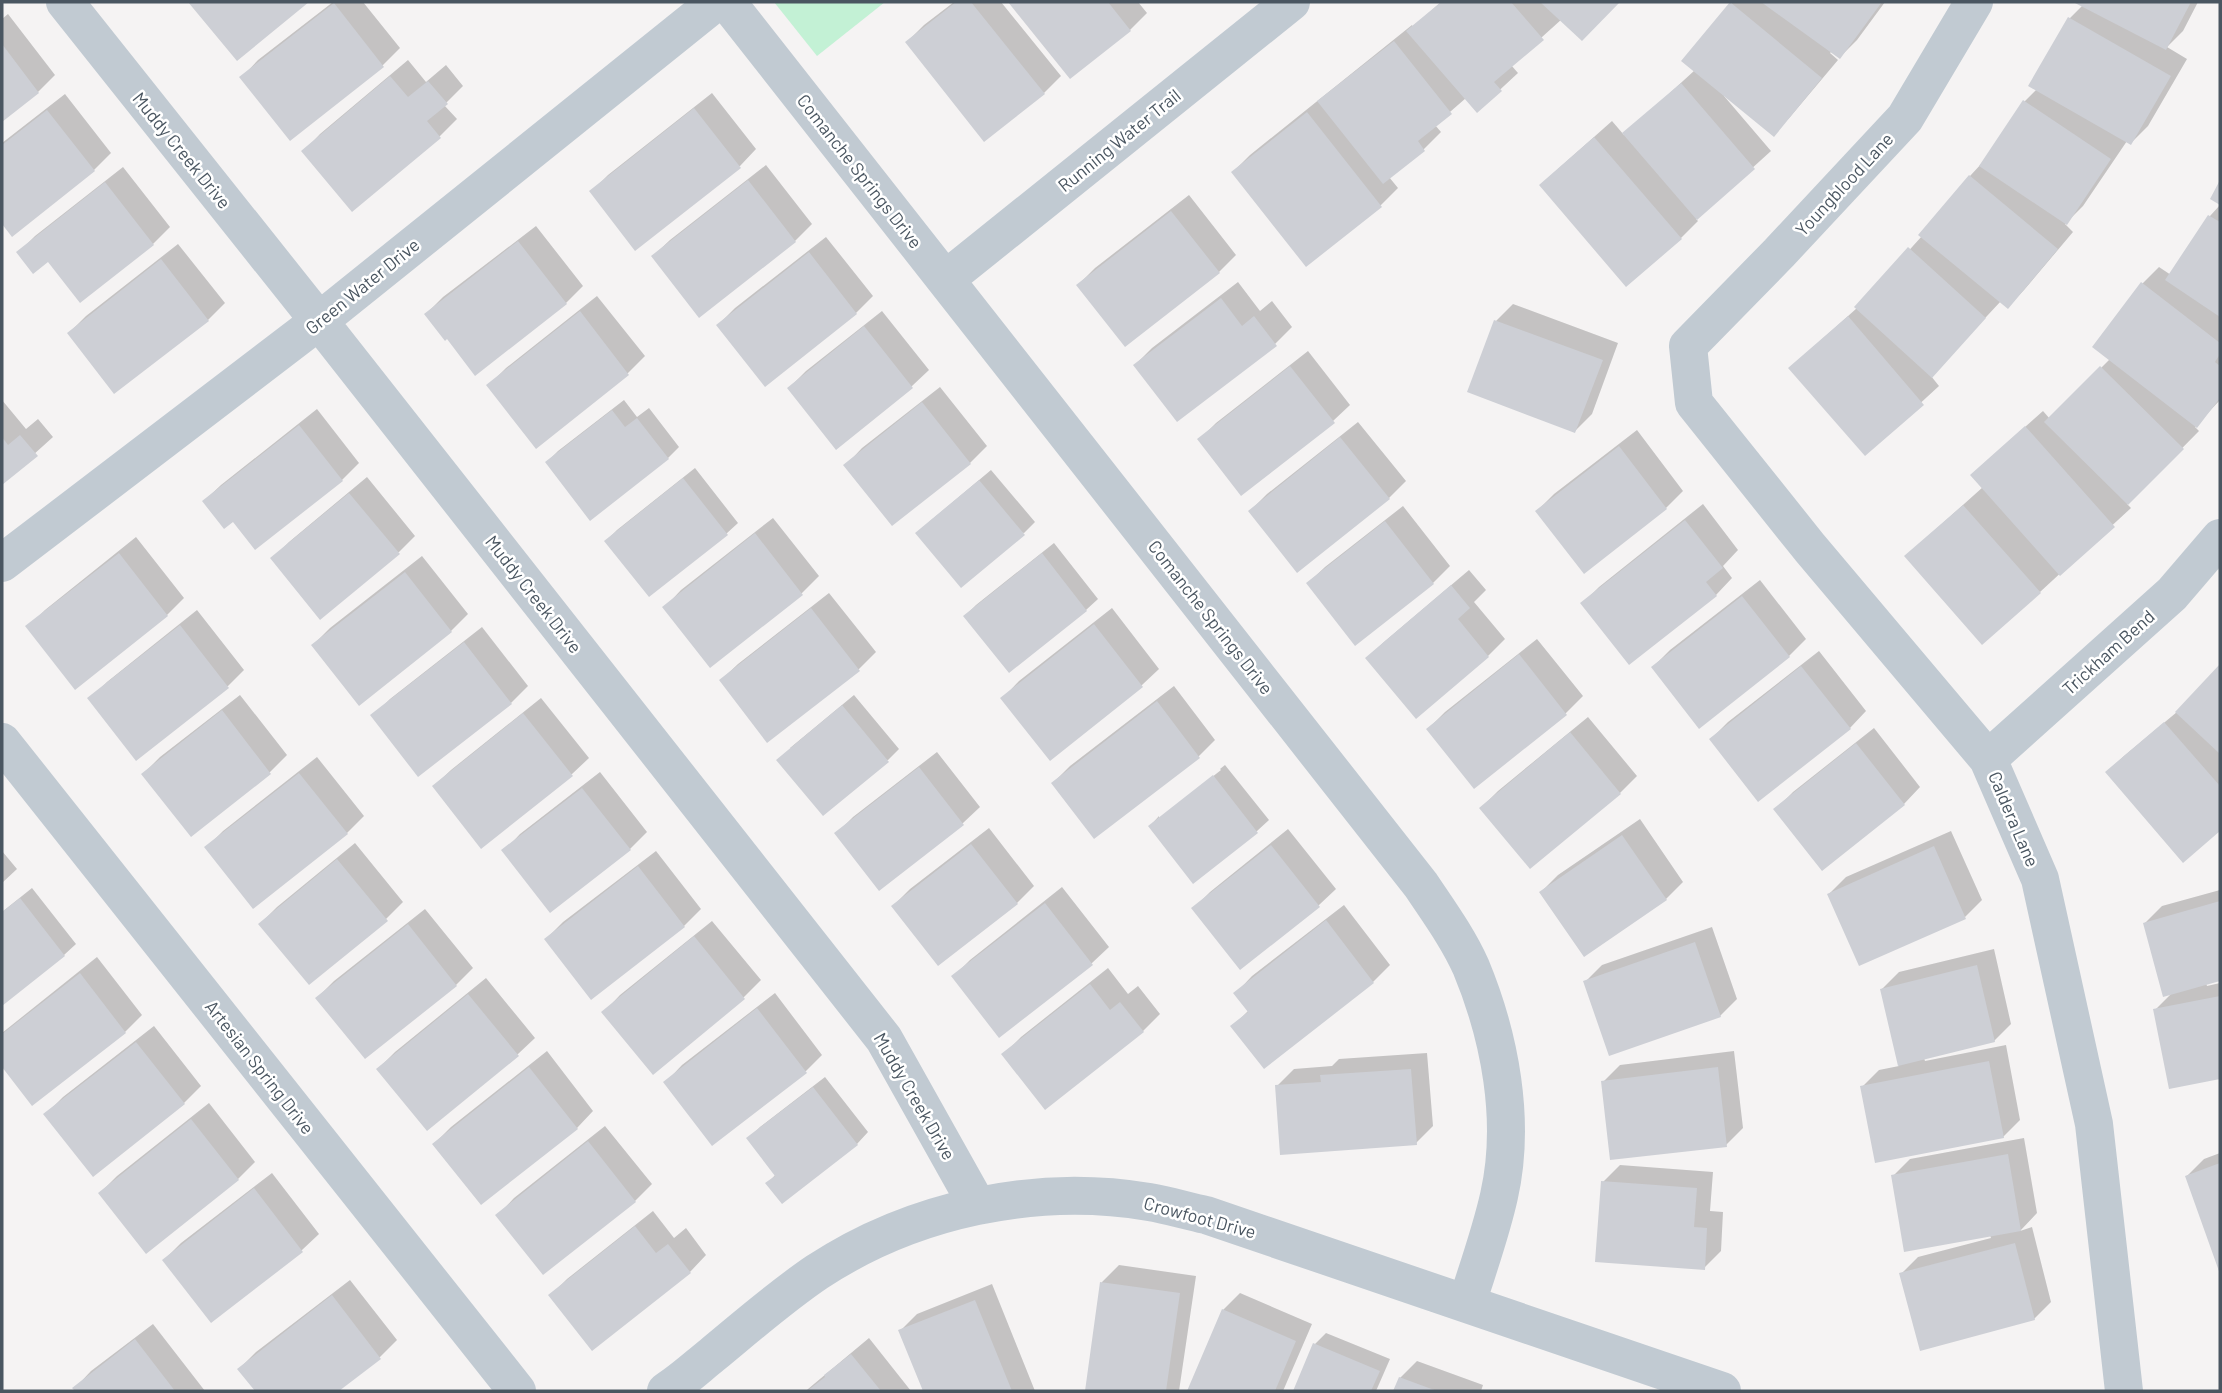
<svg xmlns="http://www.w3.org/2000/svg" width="2222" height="1393" font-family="Barlow,sans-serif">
  <rect width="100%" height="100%" fill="#f5f3f3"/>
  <!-- green -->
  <path fill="#c3f1d5" d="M774 2H885L817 56Z"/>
  <!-- shadow -->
  <path fill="#0003" d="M191 2H307L237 59Z
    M333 2H363L400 48 383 65 290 139 242 77 258 60Z
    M954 2H1001L1061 76 1044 93 907 42 924 25Z
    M1011 2H1138L1147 13 1130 30 1070 77Z
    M1441 2H1618L1582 39 1562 19 1511 65 1518 73 1477 111 1466 98 1435 125 1441 132 1424 149 1389 177 1398 188 1381 205 1306 264 1233 172 1250 155 1412 25 1413 27Z
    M1733 2H1885L1857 40 1840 57 1832 51 1830 53 1838 60 1790 117 1774 134 1725 95 1724 96 1771 151 1696 219 1698 221 1681 238 1626 285 1558 169 1612 121 1624 135 1695 70 1684 61Z
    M2078 2H2198L2183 31 2167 47 2187 59 2148 126 2131 143 2127 141 2083 206 2065 224 2073 232 2024 290 2008 307 2001 301 1931 376 1939 386 1865 454 1790 368 1857 308 1922 236 1970 176 1982 163 2025 101 2037 89 2030 86 2070 18 2083 5Z
    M8 14 55 75 38 92 2 120V19Z
    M408 60 426 82 446 65 463 86 444 105 457 119 440 136 353 210 304 151 320 134Z
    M712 93 756 149 740 166 591 192 608 175Z
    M65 94 111 153 94 170 12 234 2 221V143Z
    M766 165 812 224 795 241 653 256 670 240Z
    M123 167 170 227 153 244 80 301 48 260 19 252 35 236Z
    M1189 195 1236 255 1219 272 1078 285 1095 268Z
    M2220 205V400L2195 427 2199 431 2127 504 2131 508 2040 592 1906 556 1983 487 1989 459 2043 411 2050 419 2110 359 2142 284 2159 267 2171 275 2210 216Z
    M536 226 583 286 566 303 448 337 426 314 443 297Z
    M826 237 873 296 856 313 718 325 735 308Z
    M178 244 225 303 208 320 69 333 86 316Z
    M1238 282 1260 311 1272 301 1292 327 1275 344 1135 365 1152 348Z
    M597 296 645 356 628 373 536 446 489 385 506 368Z
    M1513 304 1618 343 1592 414 1575 431 1469 391 1496 321Z
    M882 311 929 370 912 386 836 447 789 388 806 371Z
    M1308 351 1350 405 1333 421 1199 440 1216 423Z
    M940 387 987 446 970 463 846 465 862 448Z
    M2 400 26 429 38 419 53 437 2 483Z
    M624 400 637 417 649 408 679 447 668 458 547 462 558 451Z
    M317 409 359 463 342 480 255 547 233 519 204 501 221 485Z
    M1358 422 1406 481 1389 498 1250 511 1267 494Z
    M1637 430 1683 491 1666 508 1537 511 1554 494Z
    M695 468 738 523 726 534 606 541 617 530Z
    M991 470 1035 522 1024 533 929 522Z
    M367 477 415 536 399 552 272 559 289 542Z
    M1703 504 1738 550 1723 566 1732 578 1716 595 1582 604 1599 587Z
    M1403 506 1450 566 1433 583H1308L1325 567Z
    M773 518 819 576 802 593 710 665 665 607 681 590Z
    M136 537 184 598 167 615 76 687 28 627 45 610Z
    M1054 543 1098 599 1086 610 1009 671 965 616 976 605Z
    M422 556 468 614 451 631 313 645 330 628Z
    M1469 570 1486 590 1474 602 1505 639 1488 656 1367 658 1384 642Z
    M1760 580 1806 639 1789 656 1653 667 1670 650Z
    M829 593 876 652 859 669 768 741 721 680 738 664Z
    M1112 608 1159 669 1142 685 1050 758 1003 698 1019 681Z
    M197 610 244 670 228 686 90 699 107 682Z
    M482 627 528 686 511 703 373 716 390 699Z
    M1537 639 1583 696 1566 713 1474 786 1428 729 1445 712Z
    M1819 651 1866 711 1850 728 1711 739 1728 722Z
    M2220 667V828L2184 860 2107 772 2124 756 2183 707Z
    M1174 686 1215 740 1198 757 1053 783 1070 766Z
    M240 695 287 755 270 772 191 835 143 774 160 757Z
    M854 695 899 749 888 760 790 748Z
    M541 698 589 758 572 774 434 786 451 770Z
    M1588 717 1637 776 1620 793 1530 867 1481 808 1498 791Z
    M1874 728 1920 787 1904 804 1776 809 1793 792Z
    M937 752 980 807 963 823 879 888 836 834 853 817Z
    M317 757 364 816 347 833 207 847 223 831Z
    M1225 765 1269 820 1257 831 1193 881 1150 826 1159 816V819L1221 770 1220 769Z
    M600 772 647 832 630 849 504 851 520 834Z
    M1640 819 1683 882 1666 899 1541 892 1558 875Z
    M989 828 1034 886 1017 903 893 906 910 889Z
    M1288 829 1336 889 1319 905 1240 967 1193 909 1210 892Z
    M1951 831 1982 900 1965 917 1860 964 1829 894 1846 877Z
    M355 843 403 902 386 919 260 924 277 907Z
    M2 851 17 869 2 883Z
    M656 851 701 909 684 926 546 939 563 922Z
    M1062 887 1109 947 1092 963 999 1036 953 977 970 960Z
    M32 888 76 944 64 955 2 1004V912Z
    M2220 890V979L2206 983 2207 986 2220 983V1077L2170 1087 2155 1010 2172 993 2145 923 2162 906Z
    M1344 905 1390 965 1373 982 1264 1067 1233 1026 1249 1010 1236 993 1252 976Z
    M425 909 473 968 456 985 317 998 334 981Z
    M712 921 761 980 744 997 653 1073 604 1012 620 995Z
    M1712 927 1737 999 1720 1016 1585 982 1602 965Z
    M1994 949 2011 1024 1994 1041 1924 1058 1925 1061 2006 1045 2020 1120 2003 1137 1862 1087 1879 1070 1899 1066 1882 989 1899 972Z
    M97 957 142 1015 125 1032 32 1103 2 1064V1033Z
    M1108 968 1128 994 1138 986 1160 1014 1143 1031 1004 1054 1021 1037Z
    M486 978 535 1038 518 1054 427 1129 378 1069 395 1052Z
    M775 993 822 1055 806 1071 666 1082 682 1065Z
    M154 1026 201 1086 184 1103 93 1174 46 1114 63 1097Z
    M547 1051 593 1111 577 1128 434 1144 451 1127Z
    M1734 1051 1743 1128 1726 1145 1603 1082 1620 1065Z
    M1427 1053 1433 1126 1416 1143 1277 1086 1294 1069 1332 1066 1339 1059Z
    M825 1077 868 1132 857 1144 768 1183 776 1174 749 1138 760 1127Z
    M209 1103 255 1162 238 1179 147 1251 100 1193 117 1176Z
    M605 1126 652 1184 635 1201 544 1273 498 1215 514 1198Z
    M2024 1138 2037 1213 2020 1231 2032 1227 2051 1302 2034 1319 1901 1274 1918 1257 1991 1238 1990 1235 1893 1176 1910 1159Z
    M2220 1153V1270L2187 1176 2204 1159Z
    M1620 1165 1713 1172 1710 1211 1723 1212 1721 1251 1704 1268 1603 1182Z
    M272 1173 319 1234 302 1250 211 1321 164 1260 181 1243Z
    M653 1211 674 1238 686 1228 706 1255 690 1272 550 1296 567 1279Z
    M1119 1265 1196 1276 1179 1391H1087L1102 1282Z
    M350 1280 397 1340 380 1357 336 1391H257L239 1369 256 1352Z
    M992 1284 1035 1391H924L900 1331 917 1314Z
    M1240 1293 1312 1324 1283 1391H1189L1223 1310Z
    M153 1324 205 1391H77L75 1388 91 1371Z
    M1326 1333 1390 1359 1376 1391H1295L1315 1344Z
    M869 1338 911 1391H806L808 1389Z
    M1417 1361 1483 1385 1481 1391H1395L1400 1378Z"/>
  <!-- building -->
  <path fill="#cdcfd5" d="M188 2H309L237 61Z
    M956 2H971L1045 94 984 142 905 42Z
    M1008 2H1108L1131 31 1070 79Z
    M1441 2H1511L1544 40 1494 82 1502 91 1477 113 1406 31Z
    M1540 2H1620L1582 41Z
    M1730 2 1822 78 1774 137 1681 61Z
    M1761 2H1882L1840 59Z
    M2073 2H2191L2166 50Z
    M334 3 384 67 290 141 239 77Z
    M2068 17 2171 76 2131 145 2028 86Z
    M1394 41 1452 114 1418 141 1425 151 1383 184 1317 101Z
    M2 44 39 93 2 122Z
    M390 76 408 97 428 81 448 104 427 121 441 138 352 212 301 151Z
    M1681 83 1755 169 1697 220 1622 133Z
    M2023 100 2111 159 2067 225 1979 166Z
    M694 108 741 168 635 251 589 191Z
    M47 110 95 171 12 237 2 224V145Z
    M1307 112 1382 207 1306 267 1231 172Z
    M1594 137 1682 239 1626 287 1539 185Z
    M1969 175 2058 249 2008 309 1918 235Z
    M748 180 796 242 699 318 651 256Z
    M2220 180V205L2210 199Z
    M105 182 154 245 80 303 48 262 33 274 16 252Z
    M1171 211 1220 273 1125 347 1076 285Z
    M2208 215 2220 222V317L2165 280Z
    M518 241 567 304 475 376 447 339 445 341 424 314Z
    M1908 247 1986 318 1932 378 1854 307Z
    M809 252 857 314 765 387 716 325Z
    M161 259 209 321 114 394 67 333Z
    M2141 282 2220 343V354L2215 362 2220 366V398L2197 428 2092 347Z
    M1221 298 1242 326 1254 316 1277 346 1177 422 1133 365Z
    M580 311 629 375 536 449 486 385Z
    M1848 316 1924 405 1865 456 1788 368Z
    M1494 320 1603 360 1575 433 1467 392Z
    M864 326 913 388 836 450 787 388Z
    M1290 366 1335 423 1241 496 1197 439Z
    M2100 366 2184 449 2128 505 2044 422Z
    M922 402 971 464 892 526 843 465Z
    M612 410 625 427 637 418 669 459 590 521 545 462Z
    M299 425 343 481 255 550 233 522 224 529 202 501Z
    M2025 426 2115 527 2060 576 1970 475Z
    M20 435 38 456 2 485V437L8 445Z
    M1340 437 1390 499 1297 573 1248 511Z
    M1619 446 1667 509 1584 574 1535 511Z
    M683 478 728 535 649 597 604 541Z
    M979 480 1025 535 961 588 915 533Z
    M349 493 400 554 320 620 270 558Z
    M1963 505 2041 593 1982 645 1904 556Z
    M1685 520 1723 568 1706 582 1717 596 1629 665 1580 603Z
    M1385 521 1434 584 1355 646 1306 583Z
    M755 533 803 595 710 668 662 607Z
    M119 553 168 616 75 690 25 626Z
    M1042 553 1087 611 1009 673 963 616Z
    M405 572 452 632 359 706 311 645Z
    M1451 585 1470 608 1458 619 1489 657 1416 719 1365 658Z
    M1742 596 1790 657 1699 729 1651 667Z
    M811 608 860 671 767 743 719 680Z
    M1094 624 1143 687 1050 761 1000 698Z
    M180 625 229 688 136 761 87 698Z
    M464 642 512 704 418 777 370 715Z
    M1519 654 1567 715 1474 789 1426 729Z
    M2220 664V754L2175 712Z
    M1801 666 1851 729 1758 802 1709 739Z
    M1157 701 1200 758 1094 839 1051 783Z
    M842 705 889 762 823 816 776 760Z
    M222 710 271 774 191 837 141 774Z
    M523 713 573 776 481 849 432 786Z
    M2164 722 2220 786V831L2183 863 2105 772Z
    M1570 732 1621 794 1530 869 1479 808Z
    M1856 743 1905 805 1822 871 1773 809Z
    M919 767 964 825 879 891 834 833Z
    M299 773 348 834 253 909 204 847Z
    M1213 775 1258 833 1193 884 1148 826Z
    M582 788 631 850 550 913 501 850Z
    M1622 835 1667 900 1584 957 1539 892Z
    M971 844 1018 904 938 966 891 906Z
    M1271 845 1320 907 1240 970 1191 908Z
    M1934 846 1966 919 1859 966 1827 894Z
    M337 859 388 921 309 985 258 924Z
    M638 866 685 927 591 1000 544 939Z
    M20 898 65 956 2 1006V912Z
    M2220 901V981L2163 997 2143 923Z
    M1045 903 1093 965 999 1038 951 976Z
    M1326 920 1374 983 1264 1069 1230 1026 1248 1012 1233 993Z
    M408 924 457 986 365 1059 315 998Z
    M694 936 745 999 653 1075 601 1012Z
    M1695 942 1721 1017 1609 1056 1583 981Z
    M1977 965 1995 1042 1898 1066 1880 989Z
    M80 973 126 1033 32 1106 2 1067V1034Z
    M1090 984 1110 1010 1120 1002 1144 1032 1045 1110 1001 1054Z
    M468 994 519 1056 427 1131 376 1069Z
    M2220 996V1079L2169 1089 2153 1009Z
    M757 1008 807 1073 712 1146 663 1082Z
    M136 1042 185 1104 93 1177 43 1114Z
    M1989 1061 2004 1138 1875 1163 1860 1086Z
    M529 1067 578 1129 481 1205 432 1144Z
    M1718 1067 1727 1147 1610 1160 1601 1081Z
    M1411 1069 1417 1145 1280 1155 1275 1085 1321 1082 1320 1075Z
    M813 1087 858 1145 782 1204 765 1183 775 1176 746 1138Z
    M191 1119 239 1180 146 1254 98 1193Z
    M588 1141 636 1202 543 1275 495 1215Z
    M2008 1154 2021 1231 1904 1252 1891 1175Z
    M2220 1163V1274L2185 1176Z
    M1601 1181 1697 1188 1694 1227 1707 1228 1705 1270 1595 1262Z
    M254 1188 303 1252 211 1323 162 1260Z
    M635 1226 656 1253 668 1244 691 1273 592 1351 548 1295Z
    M2015 1243 2035 1320 1920 1351 1899 1273Z
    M1100 1282 1180 1293 1166 1391H1085Z
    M332 1295 381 1359 339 1391H255L237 1369Z
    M975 1300 1012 1391H923L898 1330Z
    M1222 1309 1296 1341 1275 1391H1187Z
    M135 1339 175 1391H75L72 1388Z
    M1313 1343 1380 1371 1371 1391H1293Z
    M851 1354 881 1391H807L825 1377 824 1375Z
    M1399 1377 1437 1391H1393Z"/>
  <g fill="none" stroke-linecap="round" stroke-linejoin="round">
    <!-- minor -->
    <path stroke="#c1cad2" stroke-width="38" d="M65 2 319 321 884 1039 977 1205
      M727 2 1421 885C1439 912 1458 938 1471 967 1500 1037 1516 1121 1499 1196 1491 1232 1478 1268 1467 1303
      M1974 2 1905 118 1779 253 1688 346 1694 403 1810 548 1988 759 2040 879 2094 1124 2124 1391
      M946 279 1291 2
      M2 563 319 321 716 2
      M2 742 517 1391
      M1988 759 2172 594 2220 538
      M666 1391C682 1381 697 1367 712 1355 746 1327 780 1297 817 1272 913 1209 1035 1183 1149 1202 1168 1205 1187 1211 1206 1215L1722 1391"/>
  </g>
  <g text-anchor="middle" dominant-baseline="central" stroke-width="5" stroke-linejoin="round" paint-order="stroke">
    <!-- street labels -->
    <g font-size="18" fill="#4a5661" stroke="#fff">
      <text transform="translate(1119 140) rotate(-39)">Running Water Trail</text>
      <text transform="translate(182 150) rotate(51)">Muddy Creek Drive</text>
      <text transform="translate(860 171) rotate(52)">Comanche Springs Drive</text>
      <text transform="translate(1844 184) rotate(-47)">Youngblood Lane</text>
      <text transform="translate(362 286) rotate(-39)">Green Water Drive</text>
      <text transform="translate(534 594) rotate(52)">Muddy Creek Drive</text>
      <text transform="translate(1211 617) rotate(52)">Comanche Springs Drive</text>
      <text transform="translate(2108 652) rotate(-42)">Trickham Bend</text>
      <text transform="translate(2014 819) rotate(67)">Caldera Lane</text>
      <text transform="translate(260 1067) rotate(52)">Artesian Spring Drive</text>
      <text transform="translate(915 1096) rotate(60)">Muddy Creek Drive</text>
      <text transform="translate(1200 1217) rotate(15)">Crowfoot Drive</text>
    </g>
  </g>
  <!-- border -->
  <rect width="2222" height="1393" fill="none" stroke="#4a5661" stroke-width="7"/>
</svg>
